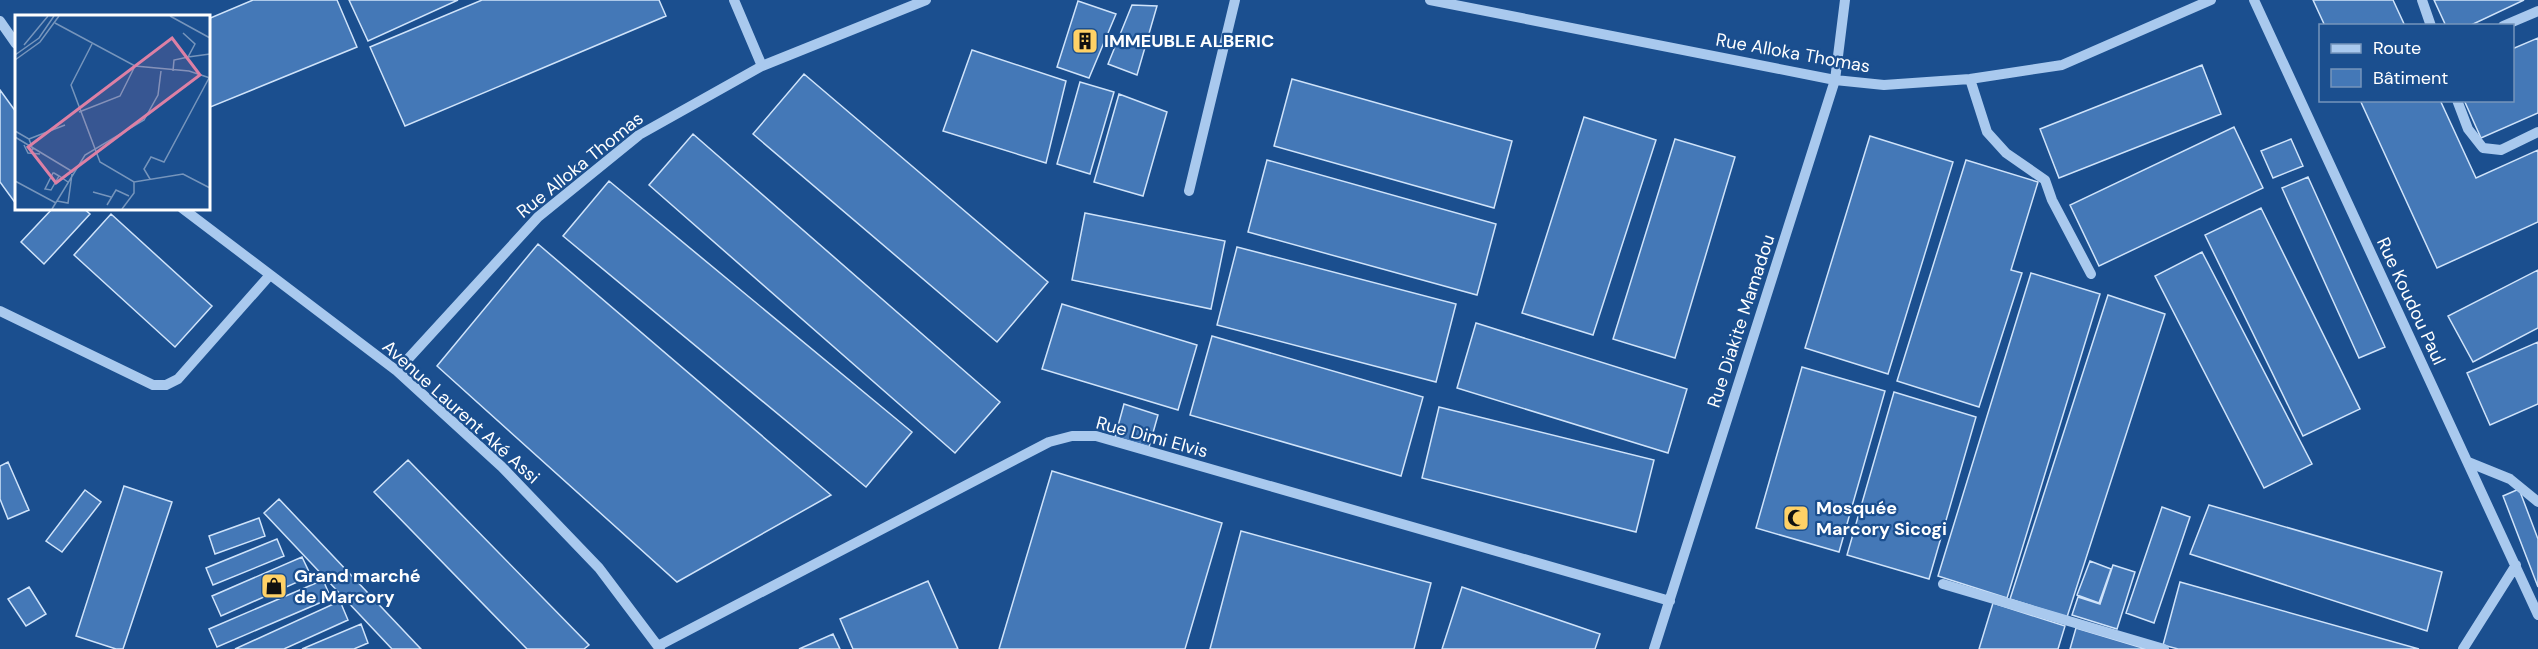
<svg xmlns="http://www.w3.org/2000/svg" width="2538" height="649" font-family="'DM Sans',sans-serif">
  <rect width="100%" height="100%" fill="#1b4f8f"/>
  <!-- building -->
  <path fill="#4478b7" stroke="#cfe3fa" stroke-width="1.5" d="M253 0H337L357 47 208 108V19Z
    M349 0H458L368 41Z
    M482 0H659L666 16 405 126 370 47Z
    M2313 0H2393L2405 26H2325Z
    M2434 0H2524L2469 26H2446Z
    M1078 1 1116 14 1089 78 1057 67Z
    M1132 5 1157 6 1137 75 1108 64Z
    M2538 38V113L2481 138 2464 100H2512V49Z
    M972 50 1066 81 1046 163 943 131Z
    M2202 65 2221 114 2059 178 2040 129Z
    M804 74 1048 282 997 342 753 134Z
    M1292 79 1512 141 1494 208 1274 146Z
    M1080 82 1114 92 1090 174 1057 164Z
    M0 90 16 112V204L0 182Z
    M1119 94 1167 112 1143 196 1094 182Z
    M2360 100H2440L2476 178 2538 150V222L2437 268Z
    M1584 117 1656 140 1593 335 1522 313Z
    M2234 127 2263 188 2099 266 2070 205Z
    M693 134 1000 402 955 453 649 185Z
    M1870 136 1953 162 1888 374 1805 348Z
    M1675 139 1735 157 1675 358 1613 339Z
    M2291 139 2303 166 2273 178 2261 151Z
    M1267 160 1496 224 1477 295 1248 232Z
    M1966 160 2038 182 2011 270 2022 273 1979 407 1897 381Z
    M2308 177 2385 347 2359 358 2282 188Z
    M609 181 912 432 866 487 563 236Z
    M53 208H83L90 214 44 264 21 242Z
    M2261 208 2360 409 2303 436 2205 235Z
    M1085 213 1225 241 1211 309 1072 280Z
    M111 214 212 306 175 347 74 255Z
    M538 244 831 495 677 582 437 366Z
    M1237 247 1456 304 1436 382 1217 325Z
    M2202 252 2312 464 2264 488 2155 276Z
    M2538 270V328L2473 362 2448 316Z
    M2031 273 2100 294 2007 598 1938 576Z
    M2108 295 2165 314 2067 617 2010 599Z
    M1062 304 1197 345 1178 410 1042 369Z
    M1476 323 1687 389 1668 453 1457 388Z
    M1212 336 1423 397 1401 476 1190 415Z
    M2538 342V404L2490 425 2467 373Z
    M1802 367 1885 391 1839 552 1756 528Z
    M1894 392 1976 417 1929 579 1847 555Z
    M1124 404 1158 415 1149 447 1115 437Z
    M1439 407 1654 460 1636 532 1422 478Z
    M408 460 589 645 584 649H527L374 492Z
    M8 462 29 510 8 519 0 499V466Z
    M1052 471 1222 523 1185 649H999Z
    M124 486 172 502 123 649H116L76 636Z
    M2519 489 2538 539V587L2503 496Z
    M85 490 101 502 62 552 46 541Z
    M279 499 421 649H392L264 513Z
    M2209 505 2442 572 2427 631 2190 554Z
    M2162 507 2190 517 2154 623 2126 613Z
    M259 518 265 536 215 554 209 536Z
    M1241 531 1431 583 1414 649H1210Z
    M277 539 284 556 213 585 206 568Z
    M302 557 311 576 221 616 212 596Z
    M2090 561 2111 569 2099 603 2077 595Z
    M2113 565 2135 572 2117 629 2072 615 2078 597 2100 604Z
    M323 580 331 598 217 647 209 629Z
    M928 581 958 649H853L840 619Z
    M2180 582 2419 649H2178L2163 645Z
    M29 587 46 614 26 626 8 599Z
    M1462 587 1600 634 1595 649H1442Z
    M340 601 348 620 284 649H235Z
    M1993 603 2065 626 2058 649H1979Z
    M361 624 368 643 354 649H302Z
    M2076 628 2146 649H2070Z
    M833 634 840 649H799Z"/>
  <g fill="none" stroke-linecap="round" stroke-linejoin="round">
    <!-- minor -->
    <path stroke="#a9c9ee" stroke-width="10" d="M734 0 762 66
      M1430 0 1835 80 1884 85 1970 79 2062 65 2211 0
      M2254 0 2538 615
      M2422 0 2431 26
      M0 21 16 44
      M2503 26 2538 11
      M1970 79 1987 132 2006 153 2045 180 2052 200 2091 274
      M2457 100 2468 129 2483 148 2501 150 2538 132
      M1189 191 1235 0
      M182 208 397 371 502 467 599 568 660 649
      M0 311 153 385H166L178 379 270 275
      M397 371 538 217 639 135 762 66 926 0
      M2468 462 2510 479 2538 502
      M1943 584 2164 649
      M658 646 1049 442 1072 436H1096L1670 601
      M1654 649 1835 80 1845 0
      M2463 649 2516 565"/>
  </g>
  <!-- icons -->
  <defs>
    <symbol id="building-square" viewBox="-11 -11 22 22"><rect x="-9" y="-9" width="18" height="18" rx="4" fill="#ffd166" stroke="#1b4f8f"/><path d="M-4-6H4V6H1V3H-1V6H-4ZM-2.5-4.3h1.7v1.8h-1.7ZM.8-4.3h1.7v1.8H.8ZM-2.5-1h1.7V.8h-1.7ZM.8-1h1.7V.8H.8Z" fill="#111"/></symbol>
    <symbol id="mosque-square" viewBox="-11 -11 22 22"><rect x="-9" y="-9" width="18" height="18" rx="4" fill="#ffd166" stroke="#1b4f8f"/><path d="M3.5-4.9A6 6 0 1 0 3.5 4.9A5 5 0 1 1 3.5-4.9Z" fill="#111"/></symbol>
    <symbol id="shop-square" viewBox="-11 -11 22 22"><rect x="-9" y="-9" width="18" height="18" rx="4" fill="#ffd166" stroke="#1b4f8f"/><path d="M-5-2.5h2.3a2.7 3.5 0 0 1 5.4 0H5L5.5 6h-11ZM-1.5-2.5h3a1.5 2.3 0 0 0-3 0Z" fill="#111"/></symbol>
  </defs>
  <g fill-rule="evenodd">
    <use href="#building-square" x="1070" y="26" width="30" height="30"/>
    <use href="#mosque-square" x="1781" y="503" width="30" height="30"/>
    <use href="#shop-square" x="259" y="571" width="30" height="30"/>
  </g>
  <g text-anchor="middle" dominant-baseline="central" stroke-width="4.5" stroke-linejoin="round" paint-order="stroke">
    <!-- poi labels -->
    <g font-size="18" font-weight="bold" fill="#fff" stroke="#1b4f8f" text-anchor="start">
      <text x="1104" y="41">IMMEUBLE ALBERIC</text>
      <text x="1816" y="508">Mosquée<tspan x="1816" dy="21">Marcory Sicogi</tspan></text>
      <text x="294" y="576">Grand marché<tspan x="294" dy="21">de Marcory</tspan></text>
    </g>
    <!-- street labels -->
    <g font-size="18" fill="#fff" stroke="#1b4f8f">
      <text transform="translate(1793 53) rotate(10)">Rue Alloka Thomas</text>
      <text transform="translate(580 165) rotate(-39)">Rue Alloka Thomas</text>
      <text transform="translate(2411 301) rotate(65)">Rue Koudou Paul</text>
      <text transform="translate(1741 321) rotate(-72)">Rue Diakite Mamadou</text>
      <text transform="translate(461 412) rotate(42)">Avenue Laurent Aké Assi</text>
      <text transform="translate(1152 437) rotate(15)">Rue Dimi Elvis</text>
    </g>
  </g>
  <!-- overview -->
  <g transform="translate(15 15)">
    <rect width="195" height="195" fill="#1b4f8f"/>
    <path fill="none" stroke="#7695bc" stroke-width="1.5" d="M155 1 195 23M40 8 120 51 174 56 195 63M77 29 56 70 85 147 119 167 168 159 195 173M9 30 33 1M0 40 24 23 39 1M173 42 195 39M0 45 25 27 44 1M158 56 159 45 173 42 180 29 168 18M64 97 105 81 120 51M0 116 14 124 18 135M0 122 58 157M14 124 50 110M9 130 13 138 25 139M44 161 36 175 30 174 38 158H39L44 161 53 167M135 164 129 154 136 142 149 147 194 63M0 166 41 188M78 177 96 182M42 186 53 188 57 159M92 190 101 175 114 181M37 194 70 140 129 105 143 80 146 56M107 194 119 178V167"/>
    <path fill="#dd80a5" fill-opacity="0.15" stroke="#dd80a5" stroke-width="3" d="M157 23 185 60 41 168 13 132Z"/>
    <rect width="195" height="195" fill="none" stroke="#fff" stroke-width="3"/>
  </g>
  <!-- legend -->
  <rect x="2319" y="24" width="195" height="78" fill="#1b4f8f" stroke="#7695bc" stroke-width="1.5"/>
  <rect x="2331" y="44" width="30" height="9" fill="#a9c9ee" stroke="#7695bc" stroke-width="1.5"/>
  <text x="2373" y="54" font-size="18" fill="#ffffff">Route</text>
  <rect x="2331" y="69" width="30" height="18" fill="#4478b7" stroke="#7695bc" stroke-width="1.5"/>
  <text x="2373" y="84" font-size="18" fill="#ffffff">Bâtiment</text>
</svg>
